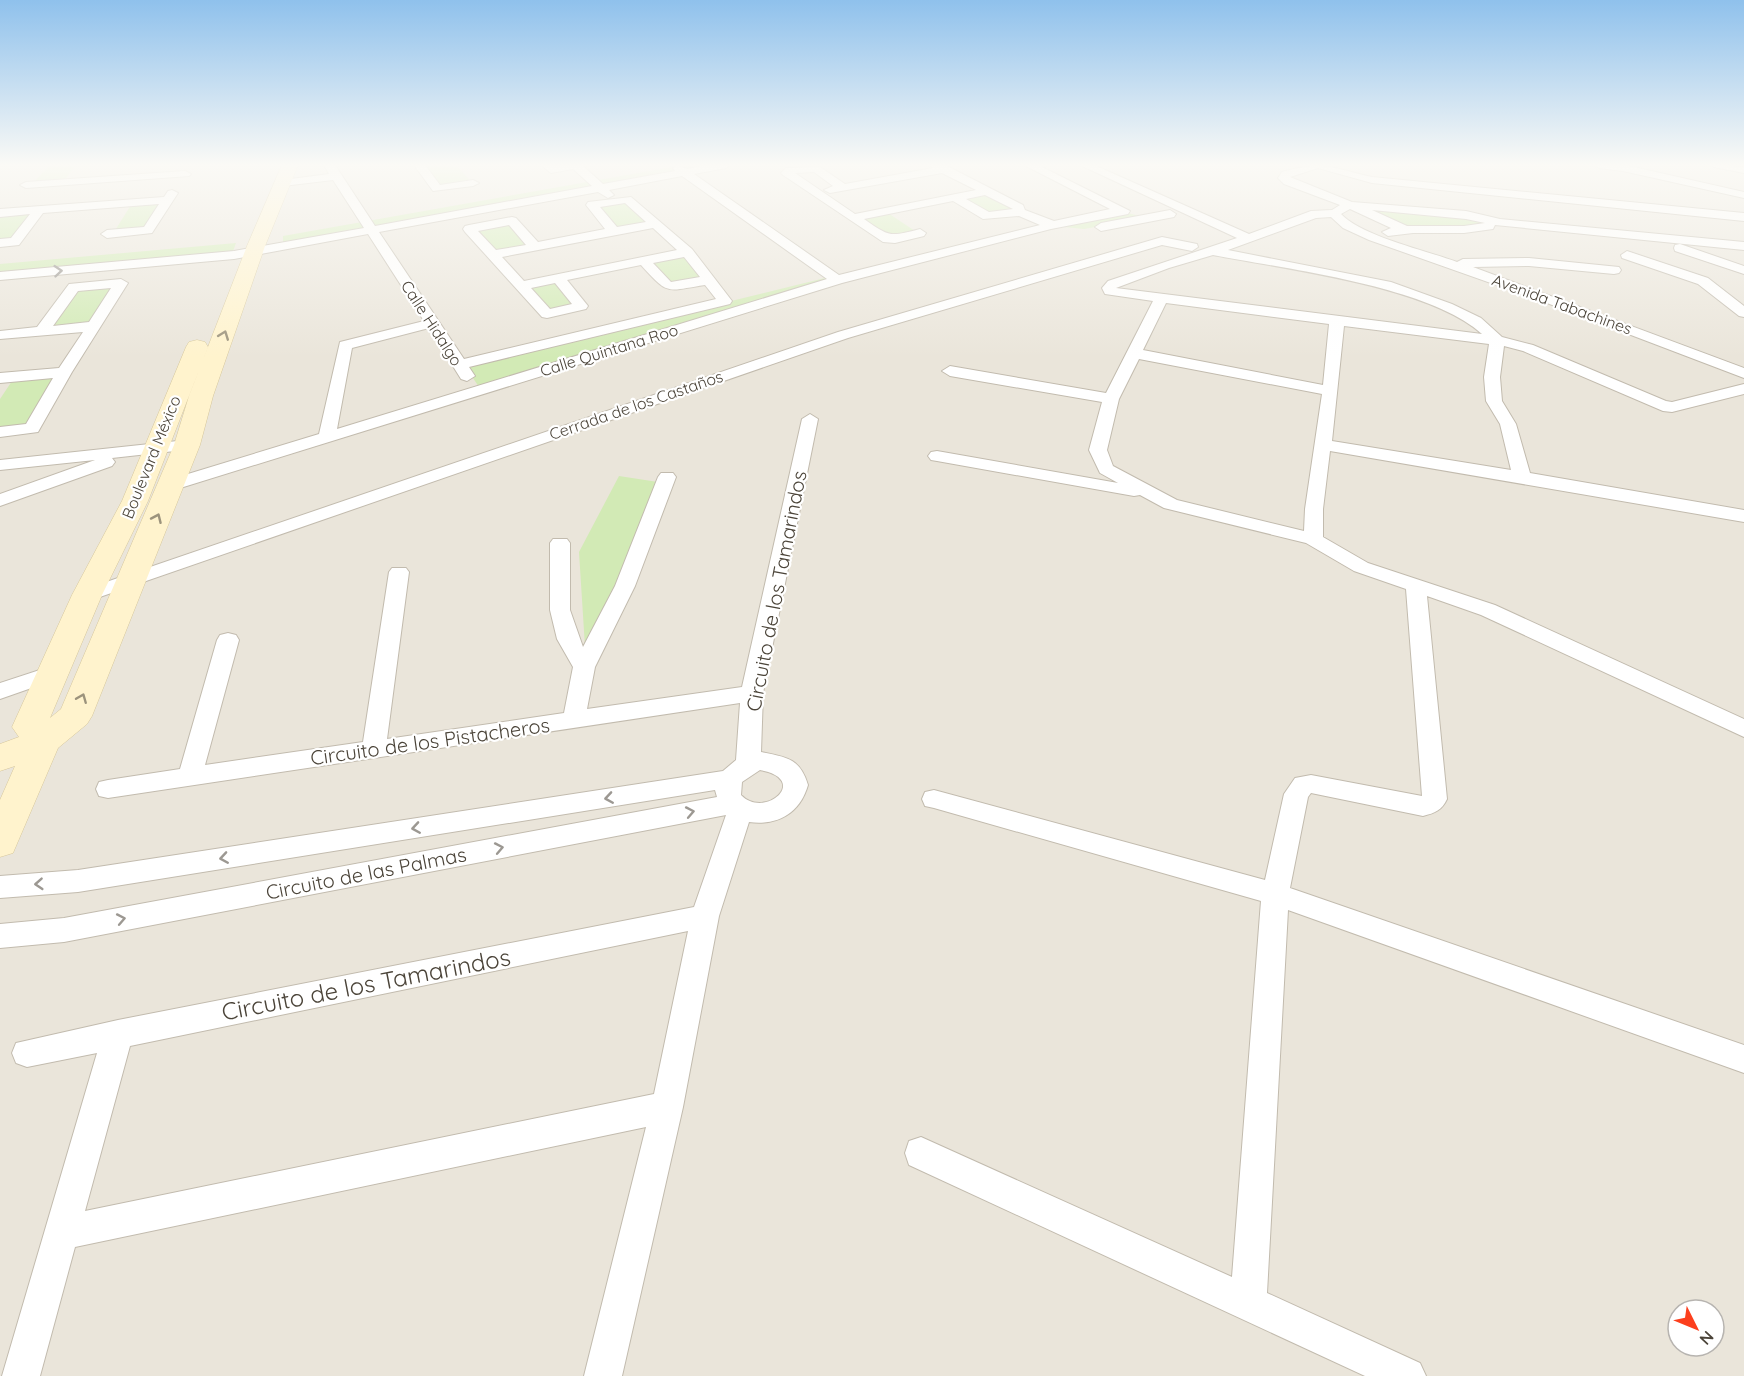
<svg xmlns="http://www.w3.org/2000/svg" width="1744" height="1376" font-family="Quicksand,sans-serif">
  <rect width="100%" height="100%" fill="#f6f3ec"/>
  <!-- residential -->
  <path fill="#eae5da" fill-rule="evenodd" d="M0 165H1744V1376H0ZM1678 1310H1714V1346H1678Z"/>
  <!-- green -->
  <path fill="#d2eab5" d="M50 165H76L63 182 32 184Z
    M420 165H456L472 183 438 188Z
    M683 165H723L283 245V236Z
    M986 192 1017 208 991 215 962 198Z
    M626 199 653 223 615 231 594 205Z
    M164 201 145 229 114 232 131 205Z
    M1351 205 1422 211 1500 223 1481 228H1402Z
    M1121 211 1146 218 1084 229 1054 226Z
    M35 212 13 241 0 242V215Z
    M888 213 915 231 888 237 860 219Z
    M511 222 532 247 493 254 471 229Z
    M236 243 232 254 0 275V264Z
    M686 253 707 279 674 286 646 261Z
    M829 277 832 279 479 387 465 366Z
    M558 279 580 306 547 314 522 287Z
    M118 283 93 325 46 329 77 288Z
    M61 373 30 427 0 430V399L14 378Z
    M619 476 658 482 611 605 585 647 579 552Z"/>
  <g fill="none" stroke-linecap="round" stroke-linejoin="round">
    <defs>
      <path id="street" d="M324 165H335L375 226 592 186 573 169 551 173 541 165H582L603 184 675 171 673 168 676 165 687 169 707 165H731L726 168 694 174 839 275 1040 225 1019 216 983 219 953 201 864 219C890 237 889 237 920 229L926 233 924 236 895 243 883 242 783 175 781 173 786 168 820 167 845 184 933 168 931 165H945L1023 205 1025 210 1054 221 1110 209 1024 165H1038L1130 211 1128 214 1051 229 842 283 177 489H165L162 485 165 481 319 434 340 342 424 321 368 234 234 259 0 280V272L234 251 364 228 333 180 283 186 277 183 283 180 329 174ZM814 172 833 186 824 190 830 193 942 173 976 190 855 214 795 173ZM682 176 827 279 337 429 352 348 429 328 461 379 467 381 475 376 469 367 730 304 732 301 692 249 631 197 588 202 586 205 605 229 538 242 516 218 512 217 469 225 465 226 463 229 465 232 542 317 547 318 586 309 588 306 567 280 641 265C669 296 666 291 705 285L716 299 464 359 379 232 598 192 608 198 614 195 609 190ZM985 195 1013 209 989 212 966 199ZM625 203 646 222 617 227 600 207ZM509 225 526 245 496 250 478 231ZM653 228 677 250 524 281 502 257ZM684 257 700 277 671 282 653 263ZM555 283 572 304 550 309 531 288Z
        M414 165H425L440 185 473 180 479 183 473 186 433 191Z
        M1080 165H1094L1249 234 1311 211 1332 210 1340 205 1284 184 1278 178 1282 172C1323 160 1333 168 1372 177L1744 213V221L1372 183 1318 168 1290 177 1352 202 1466 211 1500 219 1744 242V250L1495 225 1493 229 1464 233H1413L1388 236 1382 232 1391 228 1350 209 1341 214C1361 236 1428 251 1457 262L1463 259 1529 258 1619 267 1621 270 1619 273 1614 274 1529 266 1473 267 1744 368V378L1539 300 1369 240 1343 228 1331 217 1316 218 1228 250 1391 282 1452 304 1481 318 1502 337 1533 345 1666 401 1672 402 1744 384V394L1672 412 1663 411 1523 351 1504 346 1500 377 1502 401 1516 424 1530 473 1744 510V522L1330 451 1323 509V537L1368 563 1495 605 1744 719V737L1481 615 1427 596 1447 799C1442 810 1435 813 1423 816L1311 793 1308 797 1290 888 1744 1045V1073L1288 910 1267 1293 1420 1363 1426 1376H1365L909 1165 905 1153 909 1141 921 1137 1232 1277 1261 901 934 808 925 806 922 799 925 792 934 790 1265 880 1284 794 1295 778 1311 775 1422 796 1406 589 1354 571 1306 543 1164 508 1140 495 1134 496 937 461 931 460 928 456 931 452 937 451 1118 483 1100 473 1089 450 1102 402 950 376 942 371 950 366 1106 393 1153 301 1105 294 1102 288 1108 281 1237 238ZM1372 210 1466 219 1485 223 1464 226H1407ZM1213 255C1285 269 1429 286 1482 334L1116 288 1169 268ZM1166 303 1329 324 1323 385 1143 350ZM1344 326 1489 344 1484 377 1486 401 1500 424 1511 470 1332 441ZM1139 359 1322 394 1305 509 1304 531 1177 500 1113 466 1107 450 1119 399Z
        M1594 165H1625L1744 192V198L1623 171 1599 168Z
        M1713 165 1744 167V173L1714 167Z
        M185 171 191 174 189 176 26 188 20 185 26 182Z
        M172 190 178 193 152 233 107 238 101 234 107 230 144 227 159 204 43 213 19 245 0 247V239L11 238 30 214 0 217V209L164 197 168 191Z
        M1170 210 1176 214 1174 217 1101 231 1095 227 1101 223Z
        M1162 237 1197 244 1198 247 1192 251 1162 245 848 338 94 599 87 601 80 599 77 595 80 591 838 332Z
        M1680 244 1744 266V274L1675 251 1674 248 1675 245Z
        M1627 251 1708 278 1744 306V317L1739 316 1698 284 1622 258 1621 255Z
        M121 279 128 283 72 372 38 432 0 437V427L26 424 53 378 0 383V373L59 368 83 332 0 339V331L37 327 69 284ZM111 288 89 322 53 326 78 291Z
        M810 414 818 419 763 693 761 752C786 757 800 758 808 785 800 813 778 826 749 822L719 916 683 1107 622 1376H584L646 1127 75 1247 40 1376H2L97 1053 27 1067 16 1063 12 1053 16 1043 118 1020 694 907 726 815 64 942 0 948V924L64 918 717 797 715 790 78 892 0 898V876L78 870 723 771 736 760 740 703 108 798 99 796 96 789 99 782 108 780 180 769 217 640 220 635 228 633 236 635 239 640 205 765 363 742 389 572 392 568H406L409 572 387 739 564 713 573 667 557 639 550 610V543L553 539H567L570 543V610L583 647 615 586 658 477 661 473H673L676 477 635 586 595 667 587 709 742 687 802 419ZM760 770C811 779 765 820 741 795L742 782ZM688 931 654 1094 85 1211 130 1046Z
        M187 440 193 441 196 445 193 449 112 458 115 462 112 466 0 506V494L95 460 0 470V460Z
        M52 666 60 668 63 673 60 678 0 699V683Z"/>
      <path id="secondary" d="M282 165H298L265 246 213 396 200 445 92 716 87 724 58 748 13 853 0 857V800L15 766 0 771V744L19 737 12 727 72 595 122 501 186 347 189 342 197 340 205 342 208 347 148 501 102 595 50 718 61 709 174 445 189 396 247 246Z"/>
    </defs>
    <!-- street casing -->
    <use href="#street" stroke="#c2bbae" stroke-width="2"/>
    <!-- secondary casing -->
    <use href="#secondary" stroke="#d6c79b" stroke-width="1"/>
    <!-- street -->
    <use href="#street" fill="#fff" fill-rule="evenodd"/>
    <!-- secondary -->
    <use href="#secondary" fill="#fff3cd" fill-rule="evenodd"/>
  </g>
  <!-- one-way arrows -->
  <defs><path id="oneway-chevron" d="M-2-3.5L2.5 0L-2 3.5" fill="none" stroke-width="1.6" stroke-linecap="round" stroke-linejoin="round" transform="scale(1.5)"/></defs>
  <g stroke="#9c9892">
    <use href="#oneway-chevron" transform="translate(58 271) rotate(-5)"/>
    <use href="#oneway-chevron" transform="translate(609 798) rotate(171)"/>
    <use href="#oneway-chevron" transform="translate(690 812) rotate(-11)"/>
    <use href="#oneway-chevron" transform="translate(416 828) rotate(171)"/>
    <use href="#oneway-chevron" transform="translate(499 848) rotate(-11)"/>
    <use href="#oneway-chevron" transform="translate(224 858) rotate(171)"/>
    <use href="#oneway-chevron" transform="translate(39 884) rotate(176)"/>
    <use href="#oneway-chevron" transform="translate(121 919) rotate(-11)"/>
  </g>
  <g stroke="#9c937c">
    <use href="#oneway-chevron" transform="translate(224 335) rotate(-69)"/>
    <use href="#oneway-chevron" transform="translate(157 518) rotate(-66)"/>
    <use href="#oneway-chevron" transform="translate(82 698) rotate(-68)"/>
  </g>
  <!-- sky -->
  <linearGradient id="sky" x2="0" y2="1"><stop stop-color="#8fc1ec"/><stop offset="0.46" stop-color="#fbfaf6"/><stop offset="1" stop-color="#fbfaf6" stop-opacity="0"/></linearGradient>
  <rect width="1744" height="358" fill="url(#sky)"/>
  <g text-anchor="middle" dominant-baseline="central" stroke-width="4.5" stroke-linejoin="round" paint-order="stroke">
    <!-- far-street labels -->
    <g font-size="16" fill="#4b4439" stroke="#fff">
      <text transform="translate(1562 304) rotate(20)">Avenida Tabachines</text>
      <text transform="translate(432 323) rotate(57)">Calle Hidalgo</text>
      <text transform="translate(609 350) rotate(-17)">Calle Quintana Roo</text>
      <text transform="translate(636 405) rotate(-19)">Cerrada de los Castaños</text>
      <text transform="translate(151 457) rotate(-68)">Boulevard México</text>
    </g>
    <!-- street labels -->
    <g font-size="20" fill="#4b4439" stroke="#fff">
      <text transform="translate(776 591) rotate(-79)">Circuito de los Tamarindos</text>
      <text transform="translate(430 741) rotate(-8)">Circuito de los Pistacheros</text>
      <text transform="translate(366 873) rotate(-11)">Circuito de las Palmas</text>
    </g>
    <!-- near-street labels -->
    <g font-size="24" fill="#4b4439" stroke="#fff">
      <text transform="translate(366 984) rotate(-11)">Circuito de los Tamarindos</text>
    </g>
  </g>
  <!-- north arrow -->
  <g transform="translate(1696 1328) rotate(133)"><circle r="28" fill="#ffffff" stroke="#b7b4b0" stroke-width="1.5"/>
  <path d="M0-4.5L10 22L0 15L-10 22Z" fill="#fc3f1d"/>
  <text y="-9" font-size="16" font-weight="bold" text-anchor="middle" fill="#4b4439">N</text>
  </g>
</svg>
